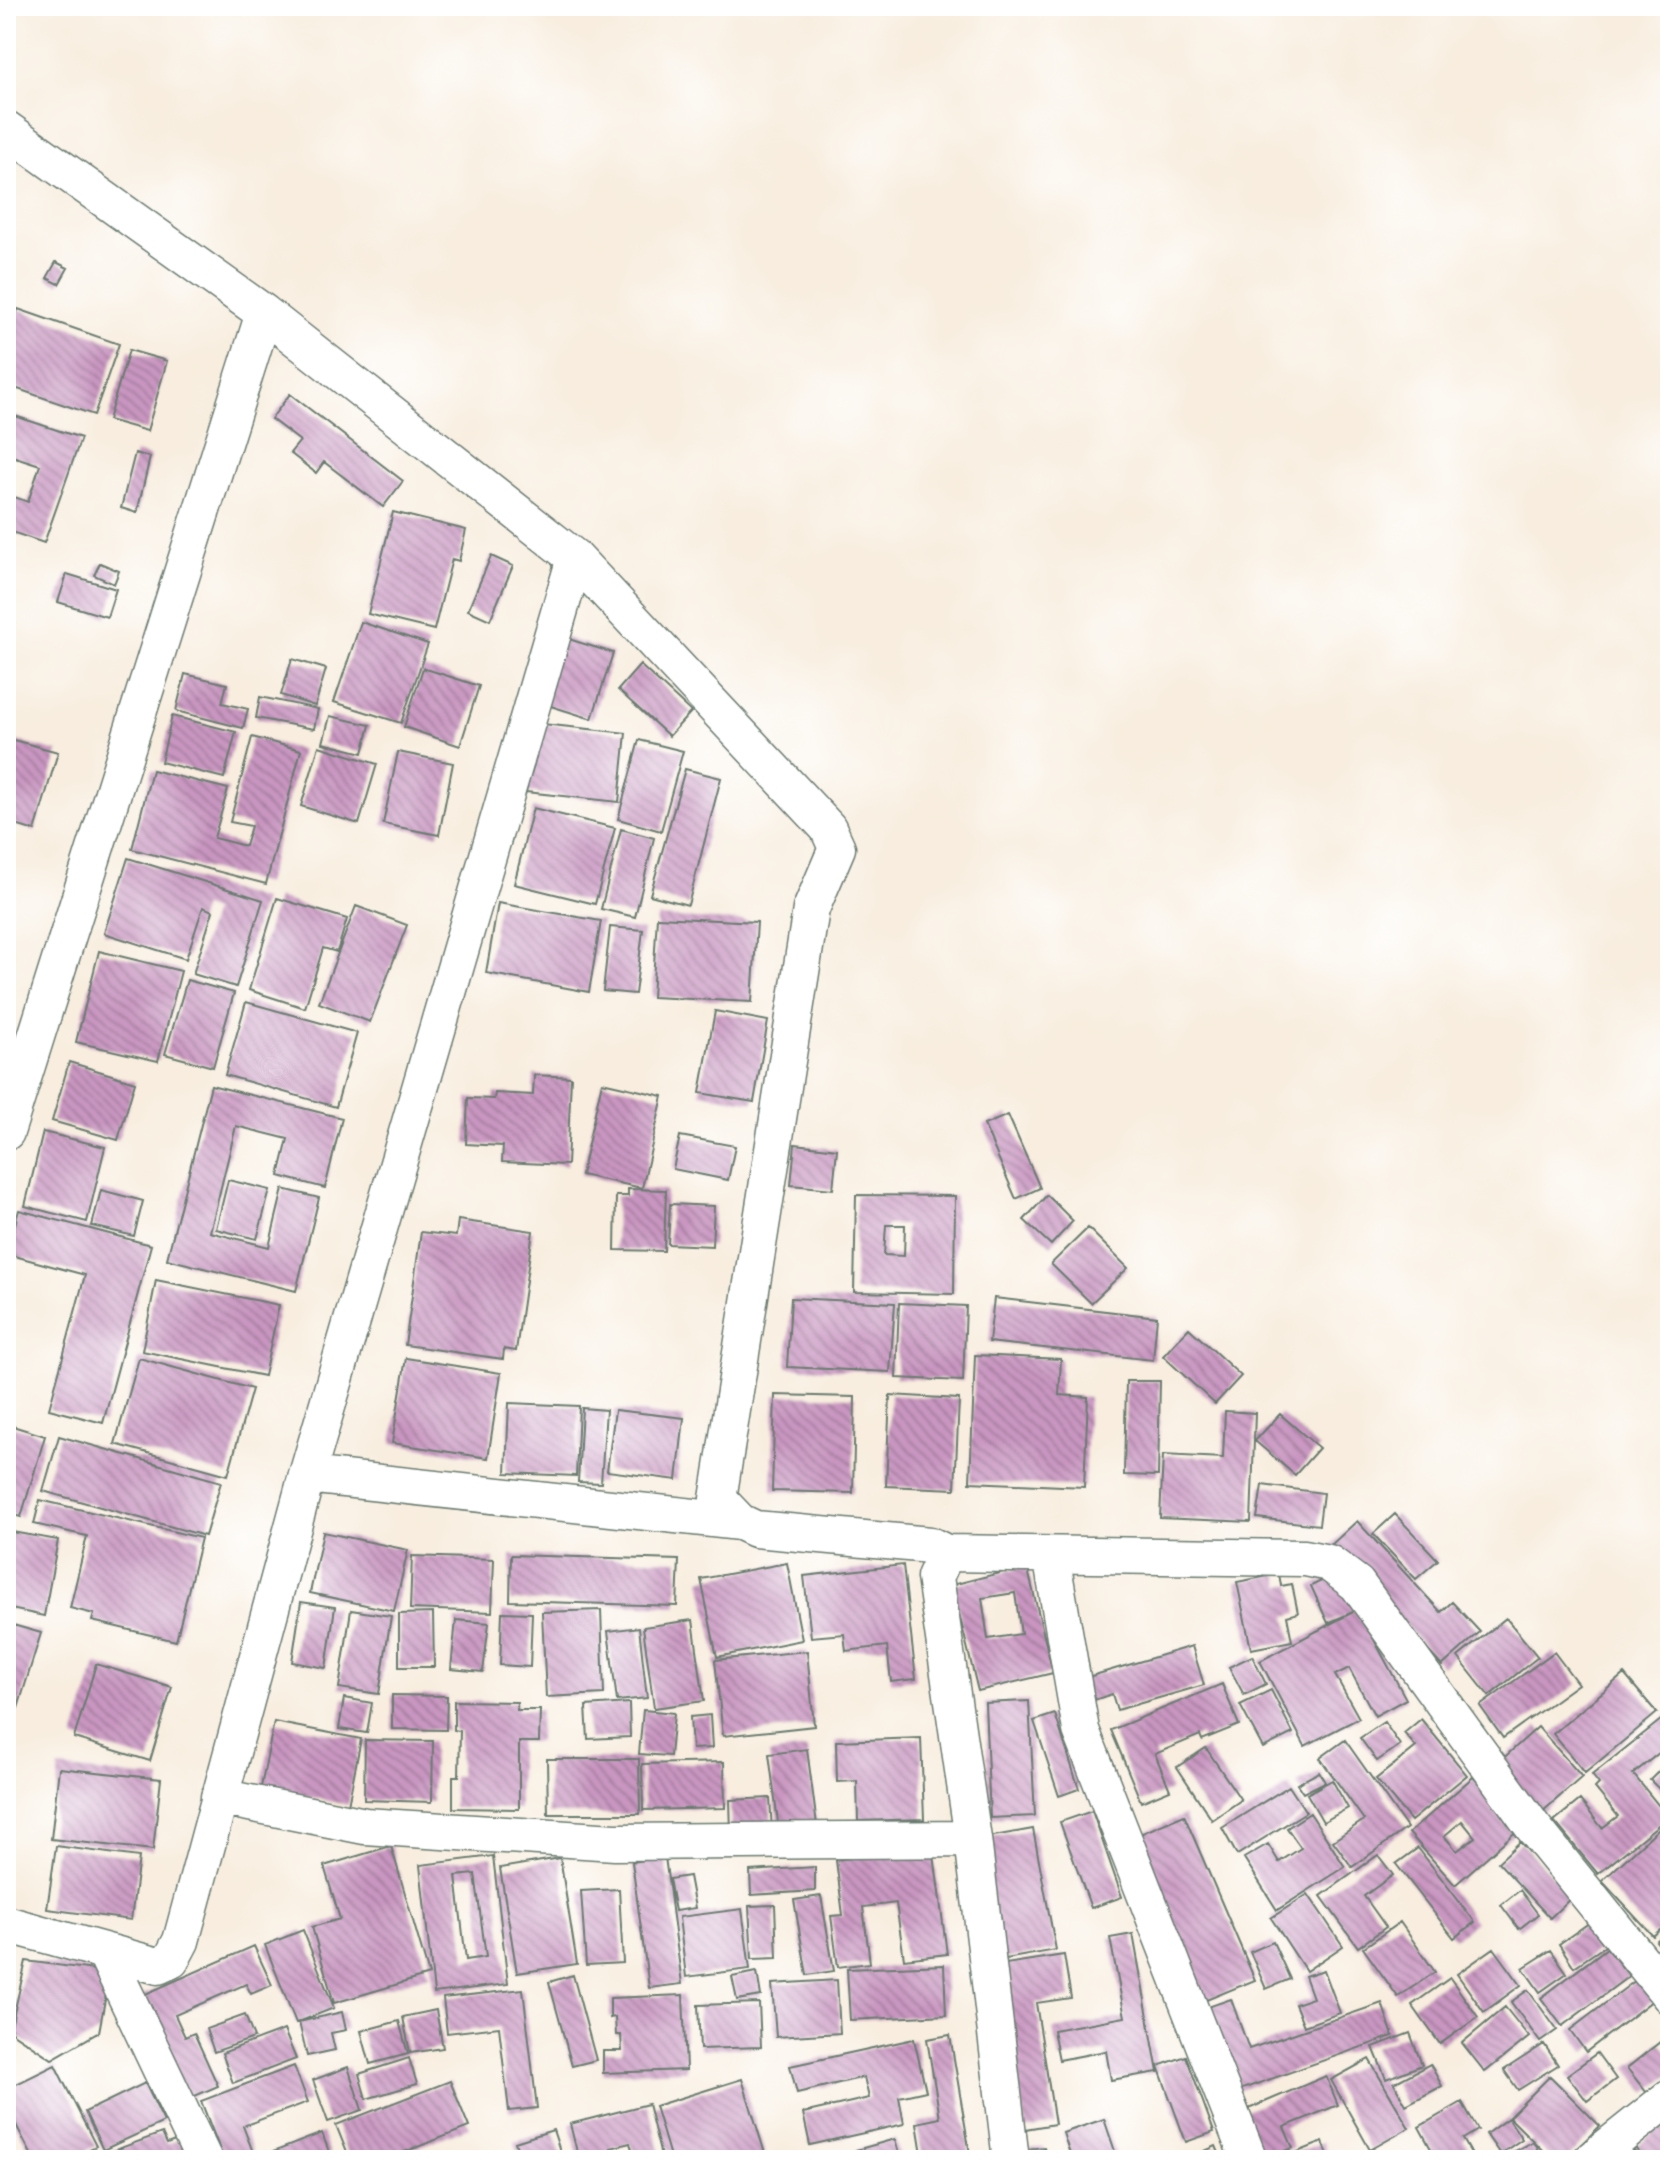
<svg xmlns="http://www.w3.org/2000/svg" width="1676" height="2166" font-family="'Comic Neue',sans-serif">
  <defs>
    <pattern id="building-back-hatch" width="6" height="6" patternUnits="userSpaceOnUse" patternTransform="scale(2)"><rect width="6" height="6" fill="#c996c1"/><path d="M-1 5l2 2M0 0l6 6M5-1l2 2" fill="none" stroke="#a37c9e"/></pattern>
  </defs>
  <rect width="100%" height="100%" fill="#fff"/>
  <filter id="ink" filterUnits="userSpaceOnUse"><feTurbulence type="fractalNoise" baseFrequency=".0125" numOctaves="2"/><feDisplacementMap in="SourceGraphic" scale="16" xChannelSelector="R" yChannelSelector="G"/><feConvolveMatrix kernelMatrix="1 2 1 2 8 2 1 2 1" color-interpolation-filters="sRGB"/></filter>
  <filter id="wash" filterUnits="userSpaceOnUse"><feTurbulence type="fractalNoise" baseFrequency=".006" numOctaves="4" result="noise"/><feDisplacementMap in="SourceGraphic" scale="32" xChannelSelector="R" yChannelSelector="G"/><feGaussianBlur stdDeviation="1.8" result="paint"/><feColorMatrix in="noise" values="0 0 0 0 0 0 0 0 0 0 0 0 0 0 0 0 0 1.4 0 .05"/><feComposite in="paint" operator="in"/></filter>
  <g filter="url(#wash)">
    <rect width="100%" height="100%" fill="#f8edde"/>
    <g id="blocks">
      <!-- building -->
      <path fill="url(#building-back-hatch)" fill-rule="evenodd" d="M56 262 68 268 59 284 47 278Z
        M18 309 119 344 94 415 6 385V343Z
        M129 350 167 361 147 431 108 420Z
        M290 394 403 481 383 507 324 462 316 473 290 453 300 441 271 419Z
        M6 413 81 438 44 543 6 530V494L28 502 40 465 6 454Z
        M135 453 150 457 137 513 121 508Z
        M393 512 466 530 459 561 452 559 434 630 368 614Z
        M491 556 513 566 490 620 468 610Z
        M100 563 119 571 114 584 94 575Z
        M67 574 116 589 107 617 58 602Z
        M361 622 428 644 401 723 334 702Z
        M559 636 613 653 592 719 538 702Z
        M292 659 326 669 315 706 281 695Z
        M640 665 691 712 669 736 618 690Z
        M423 668 479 686 460 746 404 727Z
        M185 674 227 684 222 703 248 709 243 728 176 711Z
        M260 697 318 709 314 729 256 718Z
        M172 716 236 732 224 778 161 762Z
        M330 716 370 725 363 753 323 743Z
        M533 723 626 733 619 802 526 792Z
        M252 737 301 750 266 884 132 849 152 770 228 789 214 838 245 846 251 826 230 822Z
        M6 738 58 752 35 831 6 822Z
        M639 740 683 751 661 831 618 819Z
        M319 746 377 764 359 824 301 806Z
        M398 752 453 763 439 835 383 824Z
        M685 769 721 778 688 905 650 895Z
        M533 808 615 828 595 904 514 884Z
        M621 829 654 838 635 917 601 909Z
        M128 858 263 900 236 987 193 974 213 911 203 907 186 959 104 933Z
        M277 898 347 919 337 952 323 948 305 1008 249 990Z
        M498 903 601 921 589 992 486 973Z
        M356 906 407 925 370 1022 319 1003Z
        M657 917 757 922 752 1002 652 997Z
        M610 927 643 930 635 994 603 991Z
        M99 951 181 971 158 1061 76 1042Z
        M187 980 234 993 213 1067 165 1054Z
        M246 1002 357 1033 336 1107 225 1075Z
        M715 1011 768 1021 754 1102 700 1093Z
        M69 1062 135 1082 118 1140 52 1121Z
        M534 1075 571 1077 567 1165 502 1162 503 1146 466 1144 468 1098 494 1099 495 1093 533 1095Z
        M602 1082 663 1096 642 1188 581 1175Z
        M211 1085 342 1118 325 1188 279 1176 288 1139 236 1126 210 1232 269 1247 283 1189 319 1198 296 1291 167 1259Z
        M1008 1115 1040 1188 1016 1199 984 1125Z
        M43 1132 105 1147 87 1222 25 1206Z
        M680 1136 735 1146 728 1180 673 1169Z
        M795 1144 837 1149 833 1189 791 1185Z
        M228 1180 270 1190 257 1239 216 1229Z
        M628 1189 666 1190 664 1251 615 1250 616 1196H628Z
        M101 1190 143 1201 134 1236 92 1226Z
        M856 1195 955 1196 954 1294 854 1292ZM886 1225H905L904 1256 884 1255Z
        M1047 1195 1073 1221 1051 1245 1024 1220Z
        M670 1204 714 1206 712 1246 668 1244Z
        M19 1210 151 1245 103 1423 49 1409 85 1275 7 1254Z
        M458 1220 533 1231 516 1351 504 1349 503 1359 405 1345 421 1232 456 1236Z
        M1088 1228 1128 1268 1091 1303 1051 1264Z
        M156 1280 279 1305 264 1376 142 1351Z
        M791 1298 895 1303 890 1372 787 1367Z
        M994 1298 1157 1317 1153 1360 989 1342Z
        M899 1303 966 1306 963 1381 896 1378Z
        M1189 1328 1241 1376 1215 1404 1163 1356Z
        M975 1355 1061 1359 1059 1395 1088 1397 1084 1487 970 1482Z
        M139 1358 252 1389 228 1475 115 1444Z
        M406 1358 501 1373 488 1458 392 1443Z
        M1126 1381H1160L1158 1476 1124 1475Z
        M775 1395 855 1397 853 1493 772 1491Z
        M890 1395 959 1399 955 1489 886 1486Z
        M509 1403 579 1406 576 1476 506 1473Z
        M582 1408 606 1410 601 1483 578 1482Z
        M615 1410 684 1418 677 1480 607 1471Z
        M1225 1411 1255 1413 1251 1522 1160 1518 1163 1455 1223 1458Z
        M1280 1414 1319 1448 1295 1475 1255 1441Z
        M6 1424 45 1436 21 1517 6 1513Z
        M59 1436 221 1482 205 1536 43 1491Z
        M1262 1485 1323 1493 1319 1525 1257 1518Z
        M40 1500 201 1538 176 1641 92 1621 94 1614 70 1608 87 1536 34 1524Z
        M1395 1514 1438 1560 1416 1579 1373 1534Z
        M1357 1521 1441 1612 1452 1602 1480 1632 1442 1666 1331 1545Z
        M6 1531 58 1540 44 1616 6 1608Z
        M323 1532 408 1550 394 1611 310 1593Z
        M511 1555 679 1560 677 1606 510 1601Z
        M412 1556 494 1559 492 1612 410 1609Z
        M787 1563 802 1640 717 1657 701 1579Z
        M903 1565 916 1679 891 1682 887 1646 846 1651 844 1634 811 1637 804 1576Z
        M1027 1566 1053 1673 978 1691 952 1585ZM1015 1593 1021 1634 988 1639 982 1598Z
        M1338 1573 1406 1699 1375 1716 1349 1668 1335 1675 1359 1718 1305 1746 1260 1661 1353 1612 1328 1623 1311 1586Z
        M1279 1574 1281 1586 1292 1584 1298 1613 1287 1616 1292 1641 1251 1649 1237 1582Z
        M301 1602 335 1607 326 1668 292 1662Z
        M351 1610 391 1616 379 1694 339 1688Z
        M601 1610 604 1694 546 1697 542 1612Z
        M502 1612 532 1613 530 1667 500 1665Z
        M433 1613 434 1667H399V1614Z
        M1506 1618 1538 1657 1489 1696 1458 1657Z
        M456 1620 489 1623 483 1672 451 1669Z
        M693 1620 704 1701 654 1708 643 1627Z
        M6 1623 41 1633 18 1708 6 1704Z
        M639 1627 647 1698 617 1701 608 1631Z
        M1192 1646 1204 1685 1117 1710 1112 1694 1085 1703 1078 1680Z
        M807 1651 814 1726 723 1736 715 1660Z
        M1554 1652 1578 1684 1503 1738 1480 1706Z
        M1252 1656 1266 1684 1244 1695 1229 1667Z
        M96 1664 172 1687 150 1761 74 1738Z
        M1624 1674 1657 1713 1585 1773 1553 1734Z
        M1222 1684 1239 1725 1202 1740 1200 1735 1155 1754 1170 1790 1141 1802 1111 1730Z
        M1271 1690 1293 1733 1263 1748 1240 1705Z
        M392 1695 447 1696 446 1730 392 1729Z
        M344 1698 372 1703 367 1733 339 1729Z
        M454 1701 517 1702V1710H540L539 1742H519V1809L453 1808V1776H459L460 1731 454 1730Z
        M1029 1701 1035 1816 990 1818 985 1703Z
        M629 1703 630 1737 588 1739 586 1706Z
        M643 1710 674 1713 670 1756 639 1754Z
        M1055 1714 1079 1789 1059 1796 1034 1721Z
        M710 1715 712 1748 692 1749 690 1717Z
        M1667 1715 1670 1718V1744L1633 1774 1668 1817 1598 1874 1554 1821 1580 1800 1602 1828 1618 1816 1595 1788 1599 1784 1592 1775Z
        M1421 1719 1467 1775 1411 1821 1376 1779 1416 1747 1404 1733Z
        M274 1722 361 1739 348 1805 261 1787Z
        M1384 1722 1400 1745 1377 1761 1360 1738Z
        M1538 1727 1582 1777 1542 1812 1498 1763Z
        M921 1738 924 1819 858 1821 857 1781 837 1782 836 1741Z
        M365 1740 433 1741 432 1802 364 1800Z
        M1345 1740 1407 1828 1352 1867 1333 1841 1364 1820 1320 1758Z
        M1206 1748 1241 1800 1212 1820 1177 1767Z
        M807 1749 817 1825 779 1830 769 1754Z
        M547 1759H639L640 1814H548Z
        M1670 1760V1800L1650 1780Z
        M724 1762 725 1808 643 1810 642 1764Z
        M59 1768 161 1779 153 1850 51 1839Z
        M1319 1772 1325 1782 1303 1793 1297 1784Z
        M1473 1777 1520 1828 1455 1885 1409 1833ZM1462 1821 1475 1837 1457 1851 1444 1836Z
        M1332 1780 1348 1808 1323 1822 1307 1794Z
        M1289 1786 1306 1812 1237 1855 1222 1828Z
        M770 1798 772 1831 731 1833 730 1800Z
        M1092 1811 1122 1897 1091 1908 1060 1822Z
        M1310 1813 1345 1867 1277 1910 1244 1858 1268 1844 1279 1862 1301 1848 1287 1828Z
        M1184 1815 1255 1980 1204 2001 1133 1837Z
        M1670 1818V1921L1653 1936 1602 1881Z
        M1033 1829 1056 1950 1000 1960 977 1839Z
        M1520 1842 1572 1897 1550 1918 1498 1862Z
        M56 1846 139 1857 131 1920 47 1909Z
        M391 1846 429 1975 334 2003 312 1927 340 1919 324 1866Z
        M933 1847 947 1954 904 1959 896 1903 863 1907 870 1963 838 1967 831 1916 843 1915 836 1860Z
        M1418 1848 1475 1922 1454 1938 1396 1864Z
        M1378 1855 1393 1875 1364 1896 1386 1927 1358 1947 1321 1896Z
        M493 1856 508 1984 434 1993 420 1865ZM475 1874 486 1957 466 1960 456 1876Z
        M665 1857 682 1984 649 1988 632 1862Z
        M560 1858 577 1964 517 1973 500 1868Z
        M815 1867V1891L751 1895 750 1871Z
        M689 1876 695 1908 675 1911 669 1879Z
        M619 1889 623 1963 586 1965 581 1891Z
        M1520 1890 1538 1914 1519 1929 1501 1905Z
        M1308 1894 1343 1946 1306 1971 1271 1918Z
        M821 1896 834 1971 807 1975 794 1900Z
        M775 1905 777 1958 752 1959 749 1906Z
        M742 1909 750 1969 686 1977 679 1917Z
        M1400 1922 1435 1972 1398 1997 1363 1948Z
        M1589 1923 1605 1946 1574 1967 1559 1944Z
        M1670 1929V1958L1656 1941Z
        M303 1930 334 2008 296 2023 265 1945Z
        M1133 1934 1158 2072 1111 2080 1106 2051 1059 2060 1053 2030 1125 2017 1110 1938Z
        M1273 1942 1290 1979 1266 1989 1250 1952Z
        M254 1946 272 1985 251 1994 246 1984 175 2015 185 2037 194 2033 218 2086 181 2102 134 1999Z
        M1494 1948 1521 1985 1484 2012 1457 1974Z
        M1607 1948 1629 1976 1562 2026 1541 1998Z
        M1551 1950 1567 1973 1540 1992 1523 1968Z
        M1064 1955 1071 1998 1036 2003 1055 2124 1025 2129 999 1965Z
        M26 1961 110 1972 99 2032 52 2059 10 2031Z
        M944 1965 946 2015 850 2020 847 1969Z
        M1324 1970 1340 2013 1304 2026 1295 2004 1313 1998 1305 1976Z
        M757 1972 761 1996 737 2000 732 1977Z
        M573 1975 596 2060 572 2066 549 1982Z
        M1450 1978 1478 2017 1440 2044 1412 2005Z
        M837 1980 840 2033 776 2037 772 1984Z
        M1636 1980 1653 2000 1586 2052 1570 2030Z
        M523 1989 537 2108 509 2111 499 2027 447 2033 443 1998Z
        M1528 1990 1557 2030 1540 2042 1511 2002Z
        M683 1995 686 2070 603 2073V2051H622L621 2035H616L615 2017 610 2018V1998Z
        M1231 1999 1249 2049 1382 2003 1393 2036 1231 2093 1202 2009Z
        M759 2003 761 2047 700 2049 698 2005Z
        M1505 2007 1529 2037 1485 2072 1462 2043Z
        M436 2010 443 2048 410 2053 403 2017Z
        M342 2012 346 2030 331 2033 335 2050 307 2056 299 2022Z
        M245 2015 254 2038 214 2052 206 2029Z
        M399 2021 408 2054 370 2064 361 2031Z
        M284 2030 296 2059 233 2083 222 2053Z
        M1410 2033 1422 2065 1386 2079 1373 2047Z
        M950 2035 971 2160H923L917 2123 940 2118 927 2039Z
        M914 2039 926 2091 899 2097 904 2124 810 2145 803 2113 869 2098 864 2077 797 2093 790 2066Z
        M1660 2042 1670 2054V2074L1647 2093 1627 2068Z
        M1544 2044 1558 2065 1518 2090 1504 2070Z
        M1597 2053 1616 2079 1587 2101 1567 2075Z
        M1186 2056 1214 2132 1186 2142 1158 2066Z
        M409 2058 417 2084 366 2099 359 2074Z
        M1369 2059 1409 2128 1370 2150 1331 2080Z
        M1430 2064 1442 2086 1406 2105 1394 2083Z
        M55 2065 96 2146 68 2160H34L6 2105V2089Z
        M294 2066 308 2102 243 2126 256 2160H224L201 2101Z
        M348 2067 362 2110 328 2122 313 2080Z
        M1326 2076 1338 2105 1284 2127 1293 2148 1263 2160 1239 2113Z
        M1550 2076 1600 2126 1565 2160H1552L1509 2117Z
        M742 2079 767 2160H671L655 2106Z
        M450 2081 469 2127 384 2160H350L336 2125Z
        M145 2083 164 2122 103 2150 85 2112Z
        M1462 2102 1478 2130 1463 2139 1475 2160H1437L1419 2127Z
        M648 2104 662 2160H635L630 2143 611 2148 614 2160H579L570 2124Z
        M1508 2118 1522 2139 1500 2154 1486 2134Z
        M1670 2118V2160H1645L1635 2148Z
        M1104 2119 1118 2160H1072L1063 2133Z
        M553 2130 563 2160H521L515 2142Z
        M162 2133 167 2144 186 2137 195 2160H115L112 2151Z
        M322 2133 332 2160H276L273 2152Z
        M895 2139 901 2160H859L856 2150Z
        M1533 2141 1543 2160H1498Z
        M1323 2142 1330 2160H1277Z
        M1216 2146 1222 2160H1184Z
        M1044 2147 1046 2160H1019L1017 2150Z
        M1631 2148 1642 2160H1618Z
        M500 2153 502 2160H474V2159Z"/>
    </g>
  </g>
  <g filter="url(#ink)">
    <use href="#blocks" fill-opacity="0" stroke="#6b7b70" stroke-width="2"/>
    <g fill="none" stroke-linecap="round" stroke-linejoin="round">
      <defs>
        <path id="minor" d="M6 129 264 313 575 558 828 828 837 848 811 909 718 1499 740 1522 755 1529 930 1545 946 1553 935 1577 973 1839 1011 2160
          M6 1132 264 313
          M307 1475 740 1522
          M946 1553 1305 1558 1329 1563 1357 1584 1533 1827 1670 1996
          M1051 1555 1081 1730 1249 2160
          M219 1797 365 1826 615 1842 973 1839
          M6 1924 158 1966 171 1960 181 1941 307 1475 575 558
          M105 1952 204 2160
          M1591 2160 1670 2097"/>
      </defs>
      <!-- minor casing -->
      <use href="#minor" stroke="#6b7b70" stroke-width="39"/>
      <!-- minor -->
      <use href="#minor" stroke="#fff" stroke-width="36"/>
    </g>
  </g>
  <!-- margin -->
  <rect width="1676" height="2166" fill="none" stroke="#fff" stroke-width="32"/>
</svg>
